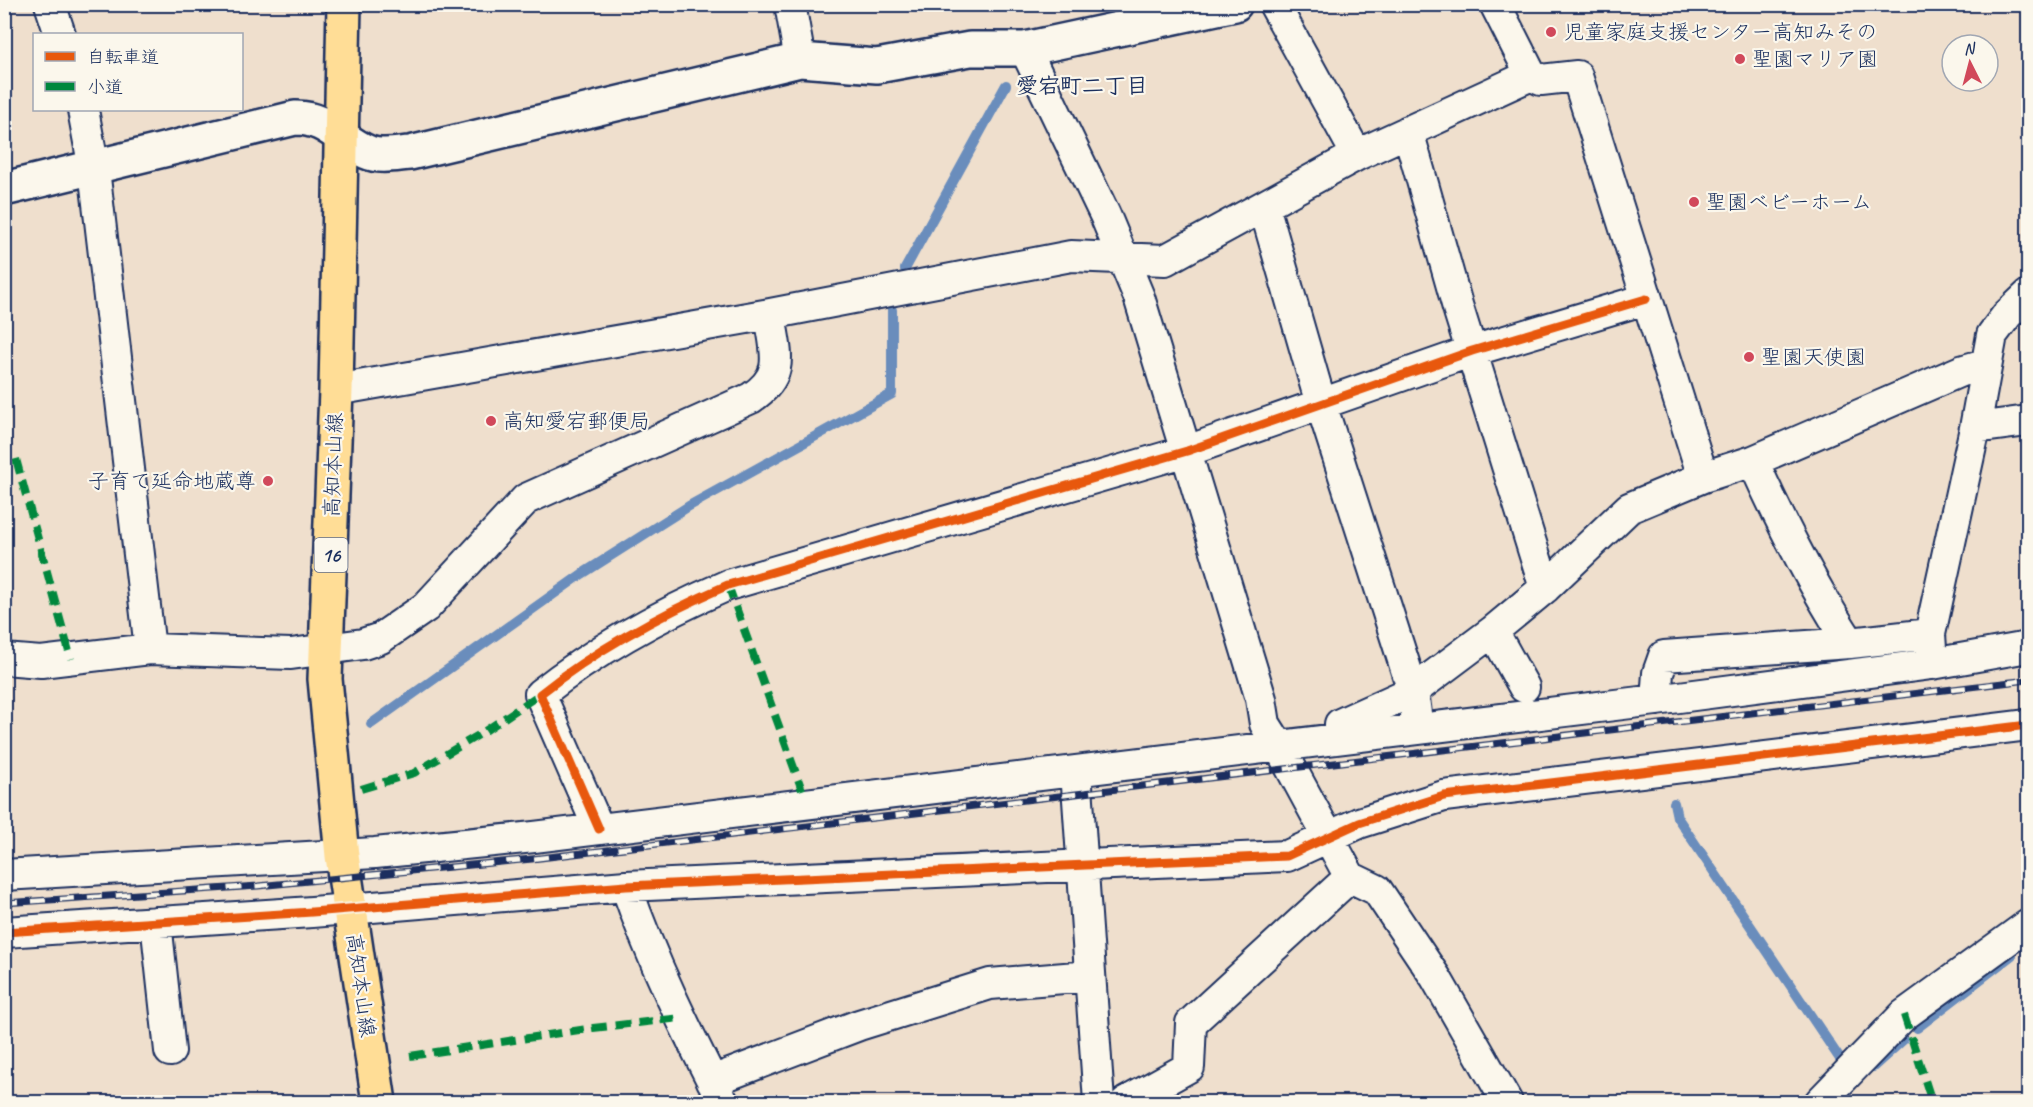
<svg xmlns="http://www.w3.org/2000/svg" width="2033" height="1107" font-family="Caveat,'Klee One',sans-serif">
  <rect width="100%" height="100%" fill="#efdfcd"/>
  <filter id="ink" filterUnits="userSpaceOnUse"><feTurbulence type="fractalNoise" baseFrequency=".0167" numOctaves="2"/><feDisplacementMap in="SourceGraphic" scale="12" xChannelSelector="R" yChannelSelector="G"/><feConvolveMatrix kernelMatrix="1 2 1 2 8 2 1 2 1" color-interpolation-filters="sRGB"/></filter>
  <g filter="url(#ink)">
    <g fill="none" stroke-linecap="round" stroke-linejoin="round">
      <!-- stream -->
      <path stroke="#6a8dbc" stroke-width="10" d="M905 269 1006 85
        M371 724 582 574 689 506 892 394V310
        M1674 803 1677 817 1840 1059
        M1917 1028 2012 955
        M1873 1067 1903 1040"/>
      <defs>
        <path id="minor" d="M50 4 60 34
          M790 4 800 60
          M1274 4 1357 155
          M1495 4 1531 75 1541 80 1577 76 1703 477 1753 461 1961 371 1985 364
          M1025 49 1105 215 1139 297 1261 699 1265 724 1279 746 1350 877 1377 890 1436 978 1507 1102
          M83 110 94 169 150 649
          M1408 131 1458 308 1545 588
          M1264 206 1321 404 1413 691 1418 729
          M336 390 770 314 1071 256 1165 260 1357 155 1531 75
          M1975 428 2028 421
          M1753 461C1782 525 1812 585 1850 643
          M1493 631 1524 687
          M4 659 41 662 150 649 291 654 363 644 381 638 426 607 526 499 751 398C787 374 775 352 770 314
          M1932 664 1930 634 1975 428 1992 335 2007 315 2028 295
          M1656 700 1658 673 1664 656 1850 643 1930 634
          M1340 724 1413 691 1493 631 1545 588 1629 508 1703 477
          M1076 771 1099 1102
          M599 829 540 694C597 649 661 614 728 585L1187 451 1472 351 1646 299
          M4 875 375 853 534 837 1656 700 1932 664 2028 647
          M626 886C652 961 687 1032 723 1102
          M156 922 170 1051
          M4 932 312 912 626 886 1287 856 1359 823 1444 796 2028 725
          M712 1081 859 1025 990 984 1089 976
          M1126 1102 1189 1067 1191 1023 1350 877
          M1820 1102 1904 1015 2028 925"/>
        <path id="tertiary" d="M4 189 295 118C326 117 341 141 367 152 380 158 397 154 410 153L800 60 877 66 970 49H1025L1235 4"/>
        <path id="primary" d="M344 4 336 390 325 679 342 856 379 1102"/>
      </defs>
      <!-- minor casing -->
      <use href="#minor" stroke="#1b2f5e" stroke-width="34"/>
      <!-- tertiary casing -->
      <use href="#tertiary" stroke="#1b2f5e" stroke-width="38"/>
      <!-- primary casing -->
      <use href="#primary" stroke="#1b2f5e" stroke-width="38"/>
      <!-- minor -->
      <use href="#minor" stroke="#fbf7ec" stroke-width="30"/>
      <!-- tertiary -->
      <use href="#tertiary" stroke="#fbf7ec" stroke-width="33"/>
      <!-- primary -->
      <use href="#primary" stroke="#ffdd96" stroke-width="33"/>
      <defs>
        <path id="rail" d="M4 903 258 886 532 859 2028 680"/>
      </defs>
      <!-- rail casing -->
      <use href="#rail" stroke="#1b2f5e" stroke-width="7"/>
      <!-- rail -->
      <use href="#rail" stroke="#fbf7ec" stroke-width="4.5" stroke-dasharray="14" stroke-linecap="butt"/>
      <!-- quiet -->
      <path stroke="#00873e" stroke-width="8" stroke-dasharray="15 8" stroke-linecap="butt" d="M16 459 71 659
        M728 585 802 790
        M361 789 414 773 482 733 540 694
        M1904 1015 1932 1102
        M410 1056 593 1028 681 1018"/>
      <defs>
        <path id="cycleway" d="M599 829 540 694C597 649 661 614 728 585L1187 451 1472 351 1646 299
          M4 932 312 912 626 886 1287 856 1359 823 1444 796 2028 725"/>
      </defs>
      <!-- cycleway casing -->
      <use href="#cycleway" stroke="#fbf7ec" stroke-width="13"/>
      <!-- cycleway -->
      <use href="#cycleway" stroke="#e8590c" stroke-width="9"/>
    </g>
  </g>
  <!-- markers -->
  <g fill="#d1495b" stroke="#fbf7ec" stroke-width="2">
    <circle cx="1551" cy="32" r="6"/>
    <circle cx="1740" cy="59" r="6"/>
    <circle cx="1694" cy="202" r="6"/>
    <circle cx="1749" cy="357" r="6"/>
    <circle cx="491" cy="421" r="6"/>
    <circle cx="268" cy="481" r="6"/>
  </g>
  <g text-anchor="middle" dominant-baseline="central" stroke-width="4.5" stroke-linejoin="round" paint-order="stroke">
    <!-- shield labels -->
    <rect fill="#fbf7ec" stroke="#5e6b89" stroke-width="1.5" x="314.5" y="538" width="33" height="34" rx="4.5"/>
    <g font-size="20" font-weight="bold" fill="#1b2f5e">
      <text x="331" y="555">16</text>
    </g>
    <!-- poi labels -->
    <g font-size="21" fill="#1b2f5e" stroke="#fbf7ec" text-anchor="start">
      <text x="1563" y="32">児童家庭支援センター高知みその</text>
      <text x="1752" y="59">聖園マリア園</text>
      <text x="1706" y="202">聖園ベビーホーム</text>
      <text x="1761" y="357">聖園天使園</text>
      <text x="503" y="421">高知愛宕郵便局</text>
      <text x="256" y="481" text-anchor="end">子育て延命地蔵尊</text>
    </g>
    <!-- street labels -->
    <g font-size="21" fill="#1b2f5e" stroke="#fbf7ec">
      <text transform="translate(333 465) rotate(-88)">高知本山線</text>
      <text transform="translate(361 985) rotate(82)">高知本山線</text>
    </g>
    <!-- neighbourhood labels -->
    <g font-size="22" font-weight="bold" fill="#1b2f5e" stroke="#fbf7ec">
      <text x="1082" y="86">愛宕町二丁目</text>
    </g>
  </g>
  <!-- margin -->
  <rect width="2033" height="1107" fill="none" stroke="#fbf7ec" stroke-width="24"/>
  <rect x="12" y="12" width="2009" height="1083" fill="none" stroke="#1b2f5e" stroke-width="2" filter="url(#ink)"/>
  <!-- legend -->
  <rect x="33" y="33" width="210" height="78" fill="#fbf7ec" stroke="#a1a7b3" stroke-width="1.5"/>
  <rect x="45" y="52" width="30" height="9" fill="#e8590c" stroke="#a1a7b3" stroke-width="1.5"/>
  <text x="87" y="63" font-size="18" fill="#1b2f5e">自転車道</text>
  <rect x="45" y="82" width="30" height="9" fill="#00873e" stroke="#a1a7b3" stroke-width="1.5"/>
  <text x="87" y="93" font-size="18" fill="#1b2f5e">小道</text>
  <!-- north arrow -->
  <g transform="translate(1970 63) rotate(354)"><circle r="28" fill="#fbf7ec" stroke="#a1a7b3" stroke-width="1.5"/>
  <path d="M0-4.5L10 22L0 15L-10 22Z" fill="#d1495b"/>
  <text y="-9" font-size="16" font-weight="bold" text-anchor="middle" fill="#1b2f5e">N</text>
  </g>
</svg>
